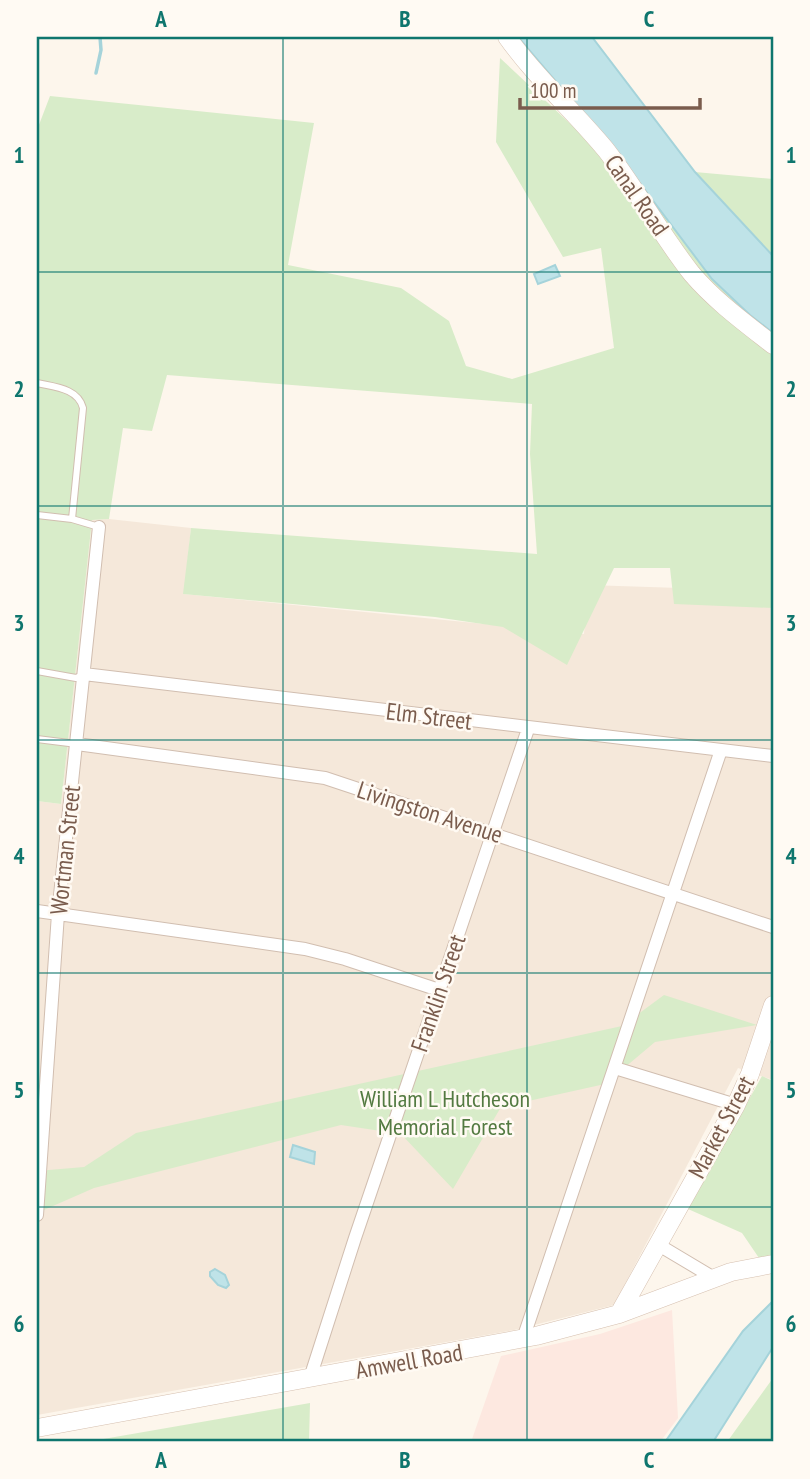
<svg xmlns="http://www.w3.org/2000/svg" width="810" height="1479" font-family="'PT Sans Narrow',sans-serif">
  <rect width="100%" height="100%" fill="#fdf6ec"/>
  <!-- residential -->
  <path fill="#f5e8da" d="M109 519 191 528 184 594 584 634 588 585 773 591V1080L738 1068 614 1305 514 1330 37 1415V801L61 804 92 520Z"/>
  <!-- commercial -->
  <path fill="#fde8e0" d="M672 1310 678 1418 660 1442H471L501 1356 600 1334Z"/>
  <!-- green -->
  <path fill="#d8ecc9" d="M500 58 594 146 620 157 750 315 773 333V608L674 604 670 568H614L567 665 503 627 435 617 183 594 191 528 537 554 530 454 532 404 167 375 152 431 123 428 109 519 92 520 61 804 37 801V130L50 96 314 123 288 265 401 288 449 321 466 366 512 379 614 348 601 248 563 257 496 142Z
    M695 172 773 179V256Z
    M664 995 757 1025 655 1042 605 1084 501 1107 453 1189 401 1134 341 1125 94 1188 37 1213V1171L84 1167 136 1133 622 1026Z
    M762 1076 773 1081V1257L759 1258 742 1233 688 1209Z
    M773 1378V1442H727Z
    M310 1403 309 1442H86Z"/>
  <!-- water -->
  <path fill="#bfe3e8" stroke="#a5d3da" stroke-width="2" d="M518 37H592L695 172 773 256V333L750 315 712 279 620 157Z
    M555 265 560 276 538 284 534 274Z
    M293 1145 315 1152 314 1164 290 1157Z
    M215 1269 225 1275 229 1285 226 1288 218 1285 210 1276V1272Z
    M773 1301V1347L713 1442H665L743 1331Z"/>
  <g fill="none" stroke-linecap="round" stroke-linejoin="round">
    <!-- stream -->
    <path stroke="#a5d3da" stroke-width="3.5" d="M96 73 101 50 100 37"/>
    <defs>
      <path id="lane" d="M37 383C54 387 78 388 83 408L72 519 99 527
        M37 515 72 519
        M37 671 76 678 83 675
        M37 739 77 744"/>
      <path id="street" d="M84 674 773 756
        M77 744 325 778 773 927
        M37 911 305 949 345 959 439 990
        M615 1068 736 1105
        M37 1215 58 914 99 527
        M657 1244 714 1278
        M523 1339 721 750
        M310 1378 355 1238 528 729"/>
      <path id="secondary" d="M507 37C536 78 574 111 606 150 637 190 661 235 692 274 715 301 745 323 773 345
        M619 1314 736 1105 750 1074 773 1005
        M37 1428 536 1336 619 1314 731 1272 773 1264"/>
    </defs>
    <!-- lane casing -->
    <use href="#lane" stroke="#d1beb0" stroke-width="8"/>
    <!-- street casing -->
    <use href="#street" stroke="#d1beb0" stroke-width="14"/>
    <!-- secondary casing -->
    <use href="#secondary" stroke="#d6c0b0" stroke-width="19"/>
    <!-- lane -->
    <use href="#lane" stroke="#fff" stroke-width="6"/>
    <!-- street -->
    <use href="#street" stroke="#fff" stroke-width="12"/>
    <!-- secondary -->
    <use href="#secondary" stroke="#fff" stroke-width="18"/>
  </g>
  <!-- grid -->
  <path fill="none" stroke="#0f766e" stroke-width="2" stroke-opacity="0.55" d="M283 37V1442M527 37V1442M37 272H773M37 506H773M37 740H773M37 973H773M37 1207H773"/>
  <g text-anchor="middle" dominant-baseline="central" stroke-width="5" stroke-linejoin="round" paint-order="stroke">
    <!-- street labels -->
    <g font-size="24" fill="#7a5c4d" stroke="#fffaf3">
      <text transform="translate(637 195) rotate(55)">Canal Road</text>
      <text transform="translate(429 716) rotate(7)">Elm Street</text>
      <text transform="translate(430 812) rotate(18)">Livingston Avenue</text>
      <text transform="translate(65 850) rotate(-84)">Wortman Street</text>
      <text transform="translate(438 993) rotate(-71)">Franklin Street</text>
      <text transform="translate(721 1127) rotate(-62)">Market Street</text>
      <text transform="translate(409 1361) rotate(-10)">Amwell Road</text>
    </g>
    <!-- park labels -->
    <g font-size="24" fill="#537a41" stroke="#fffaf3">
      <text x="445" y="1098">William L Hutcheson<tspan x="445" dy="28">Memorial Forest</tspan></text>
    </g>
  </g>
  <!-- border -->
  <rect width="810" height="1479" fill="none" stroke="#fffaf3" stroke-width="77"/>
  <!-- scale -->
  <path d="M520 98v10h180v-10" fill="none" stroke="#7a5c4d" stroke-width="3.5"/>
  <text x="530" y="98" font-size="21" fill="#7a5c4d" stroke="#fffaf3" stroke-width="5" paint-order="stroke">100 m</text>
  <rect x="38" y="38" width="734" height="1402" fill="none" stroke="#0f766e" stroke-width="2.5"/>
  <g font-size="23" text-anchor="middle" font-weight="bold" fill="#0f766e">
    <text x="161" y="27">A</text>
    <text x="405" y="27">B</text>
    <text x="649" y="27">C</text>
    <text x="19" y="163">1</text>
    <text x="791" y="163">1</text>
    <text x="19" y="397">2</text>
    <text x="791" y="397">2</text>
    <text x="19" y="631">3</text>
    <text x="791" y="631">3</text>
    <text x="19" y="864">4</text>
    <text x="791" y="864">4</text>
    <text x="19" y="1098">5</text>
    <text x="791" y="1098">5</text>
    <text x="19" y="1332">6</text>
    <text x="791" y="1332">6</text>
    <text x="161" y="1468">A</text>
    <text x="405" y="1468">B</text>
    <text x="649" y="1468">C</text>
  </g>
</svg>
